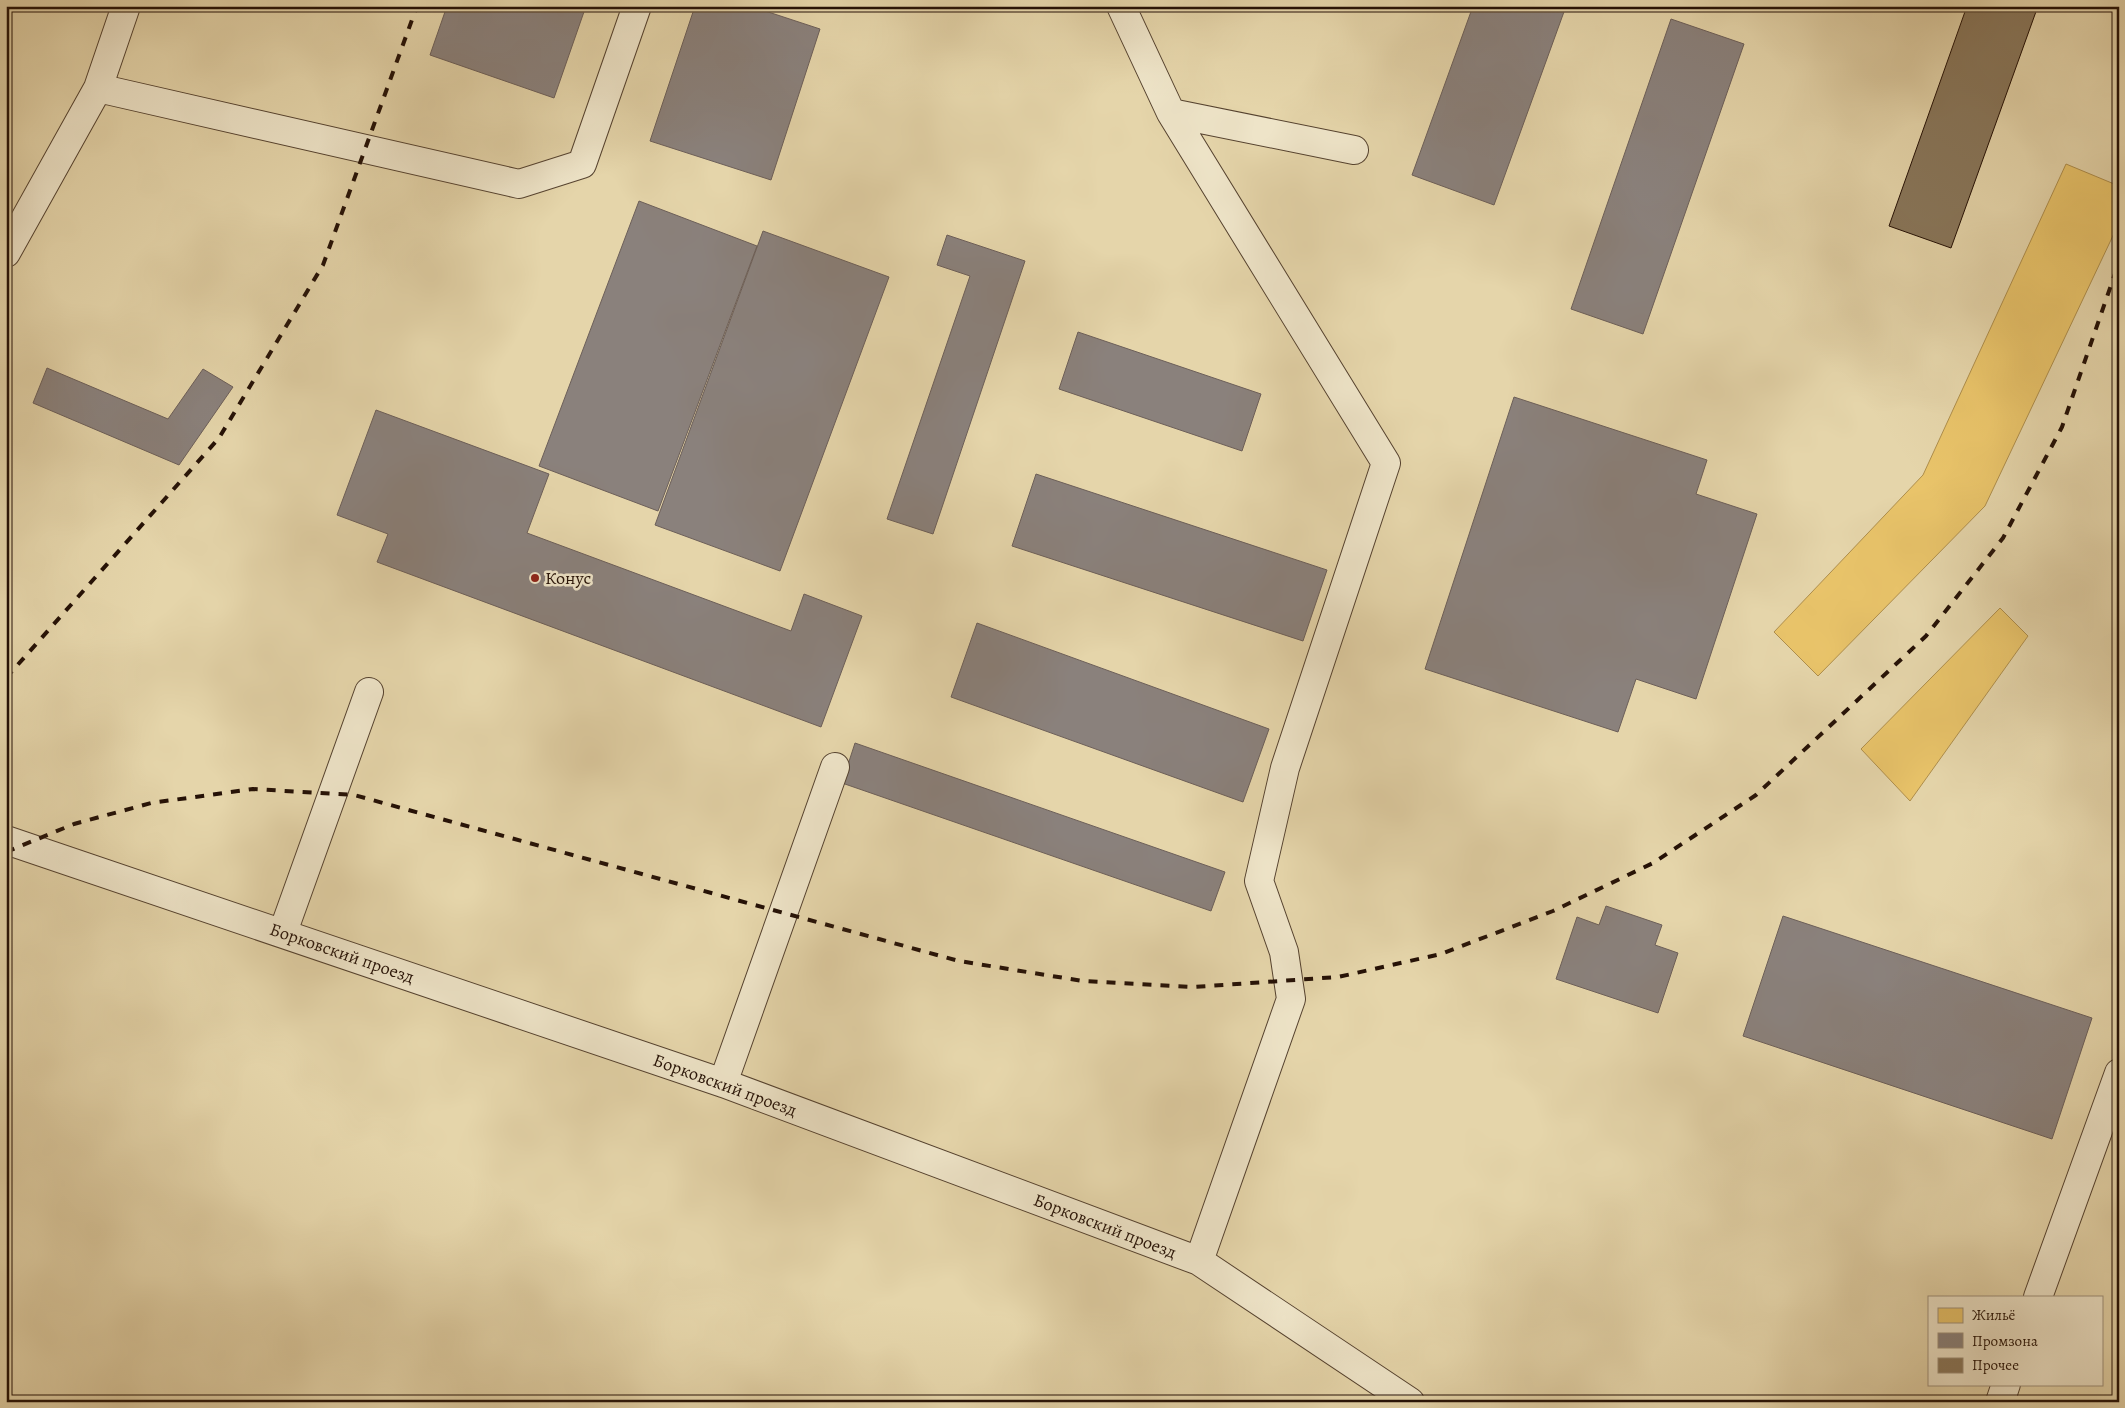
<svg xmlns="http://www.w3.org/2000/svg" width="2125" height="1408" font-family="Alegreya,serif">
  <rect width="100%" height="100%" fill="#e5d5aa"/>
  <filter id="stains"><feTurbulence type="fractalNoise" baseFrequency=".004" numOctaves="4"/><feColorMatrix values="0 0 0 0 .2 0 0 0 0 .09 0 0 0 0 .02 0 0 0 .5 -.17"/></filter>
  <radialGradient id="worn" r=".72"><stop offset=".6" stop-color="#630" stop-opacity="0"/><stop offset="1" stop-color="#630" stop-opacity=".3"/></radialGradient>
  <!-- homes -->
  <path fill="#e9c46a" stroke="#ae8e4c" d="M2066 164 2119 186V223L1985 506 1818 676 1774 632 1923 475Z
    M2000 608 2028 636 1910 801 1861 749Z"/>
  <!-- industry -->
  <path fill="#8a817c" stroke="#6c5f59" d="M447 6H586L554 98 430 55Z
    M695 6H750L820 29 771 180 650 141Z
    M1473 6H1557L1565 9 1494 205 1412 175Z
    M1671 19 1744 44 1643 334 1571 309Z
    M639 201 757 246 658 511 539 466Z
    M763 231 889 277 780 571 655 525Z
    M947 235 1025 261 933 534 887 519 970 276 937 265Z
    M1078 332 1261 394 1242 451 1059 389Z
    M47 368 168 419 203 369 233 387 179 465 33 403Z
    M1514 397 1707 460 1696 494 1757 514 1696 699 1636 679 1618 732 1425 669Z
    M376 410 549 474 527 533 791 631 804 594 862 616 821 727 377 562 388 534 337 515Z
    M1036 474 1327 570 1303 641 1012 546Z
    M977 623 1269 729 1243 802 951 697Z
    M855 743 1225 872 1211 911 842 783Z
    M1606 906 1662 925 1655 945 1678 953 1658 1013 1556 979 1577 917 1599 925Z
    M1783 916 2092 1018 2052 1139 1743 1036Z"/>
  <!-- building -->
  <path fill="#89775b" stroke="#251106" d="M1967 6H2038L1951 248 1889 226Z"/>
  <g fill="none" stroke-linecap="round" stroke-linejoin="round">
    <defs>
      <path id="minor" d="M1121 6 1171 113 1354 150
        M98 88 126 6
        M1171 113 1386 463 1285 768 1259 881 1284 952 1291 999 1199 1261
        M6 253 98 88 519 184 582 164 637 6
        M6 840 723 1083 1199 1261 1410 1402
        M283 932 369 692
        M723 1083 835 767
        M2038 1297 2119 1073
        M2000 1402 2006 1384"/>
    </defs>
    <!-- minor casing -->
    <use href="#minor" stroke="#55422f" stroke-width="30"/>
    <!-- minor -->
    <use href="#minor" stroke="#eee4c8" stroke-width="28"/>
    <!-- rail -->
    <path stroke="#251106" stroke-width="4" stroke-dasharray="9 9" stroke-linecap="butt" d="M6 678 219 438 323 265 417 6
      M6 852 74 824 151 803 253 789 354 795 959 961 1083 981 1194 987 1338 977 1441 954 1553 911 1653 863 1756 795 1926 636 2003 538 2062 427 2119 262"/>
  </g>
  <!-- markers -->
  <circle fill="#8f2418" stroke="#eee4c8" stroke-width="2" cx="535" cy="578" r="5"/>
  <g text-anchor="middle" dominant-baseline="central" stroke-width="5" stroke-linejoin="round" paint-order="stroke">
    <!-- poi labels -->
    <g font-size="18" fill="#251106" stroke="#eee4c8" text-anchor="start">
      <text x="545" y="578">Конус</text>
    </g>
    <!-- street labels -->
    <g font-size="18" fill="#251106" stroke="#eee4c8">
      <text transform="translate(342 953) rotate(19)">Борковский проезд</text>
      <text transform="translate(725 1085) rotate(20)">Борковский проезд</text>
      <text transform="translate(1105 1226) rotate(21)">Борковский проезд</text>
    </g>
  </g>
  <!-- margin -->
  <rect width="2125" height="1408" fill="none" stroke="#e5d5aa" stroke-width="25"/>
  <rect x="8" y="8" width="2110" height="1393" fill="none" stroke="#251106" stroke-width="2.5"/>
  <rect x="12" y="12" width="2100" height="1383" fill="none" stroke="#251106"/>
  <!-- legend -->
  <rect x="1928" y="1296" width="175" height="90" fill="#eee4c8" stroke="#9e907a"/>
  <rect x="1938" y="1308" width="25" height="15" fill="#e9c46a" stroke="#9e907a"/>
  <text x="1972" y="1320" font-size="15" fill="#251106">Жильё</text>
  <rect x="1938" y="1333" width="25" height="15" fill="#8a817c" stroke="#9e907a"/>
  <text x="1972" y="1346" font-size="15" fill="#251106">Промзона</text>
  <rect x="1938" y="1358" width="25" height="15" fill="#89775b" stroke="#9e907a"/>
  <text x="1972" y="1370" font-size="15" fill="#251106">Прочее</text>
  <rect width="100%" height="100%" filter="url(#stains)"/>
  <rect width="100%" height="100%" fill="url(#worn)"/>
</svg>
